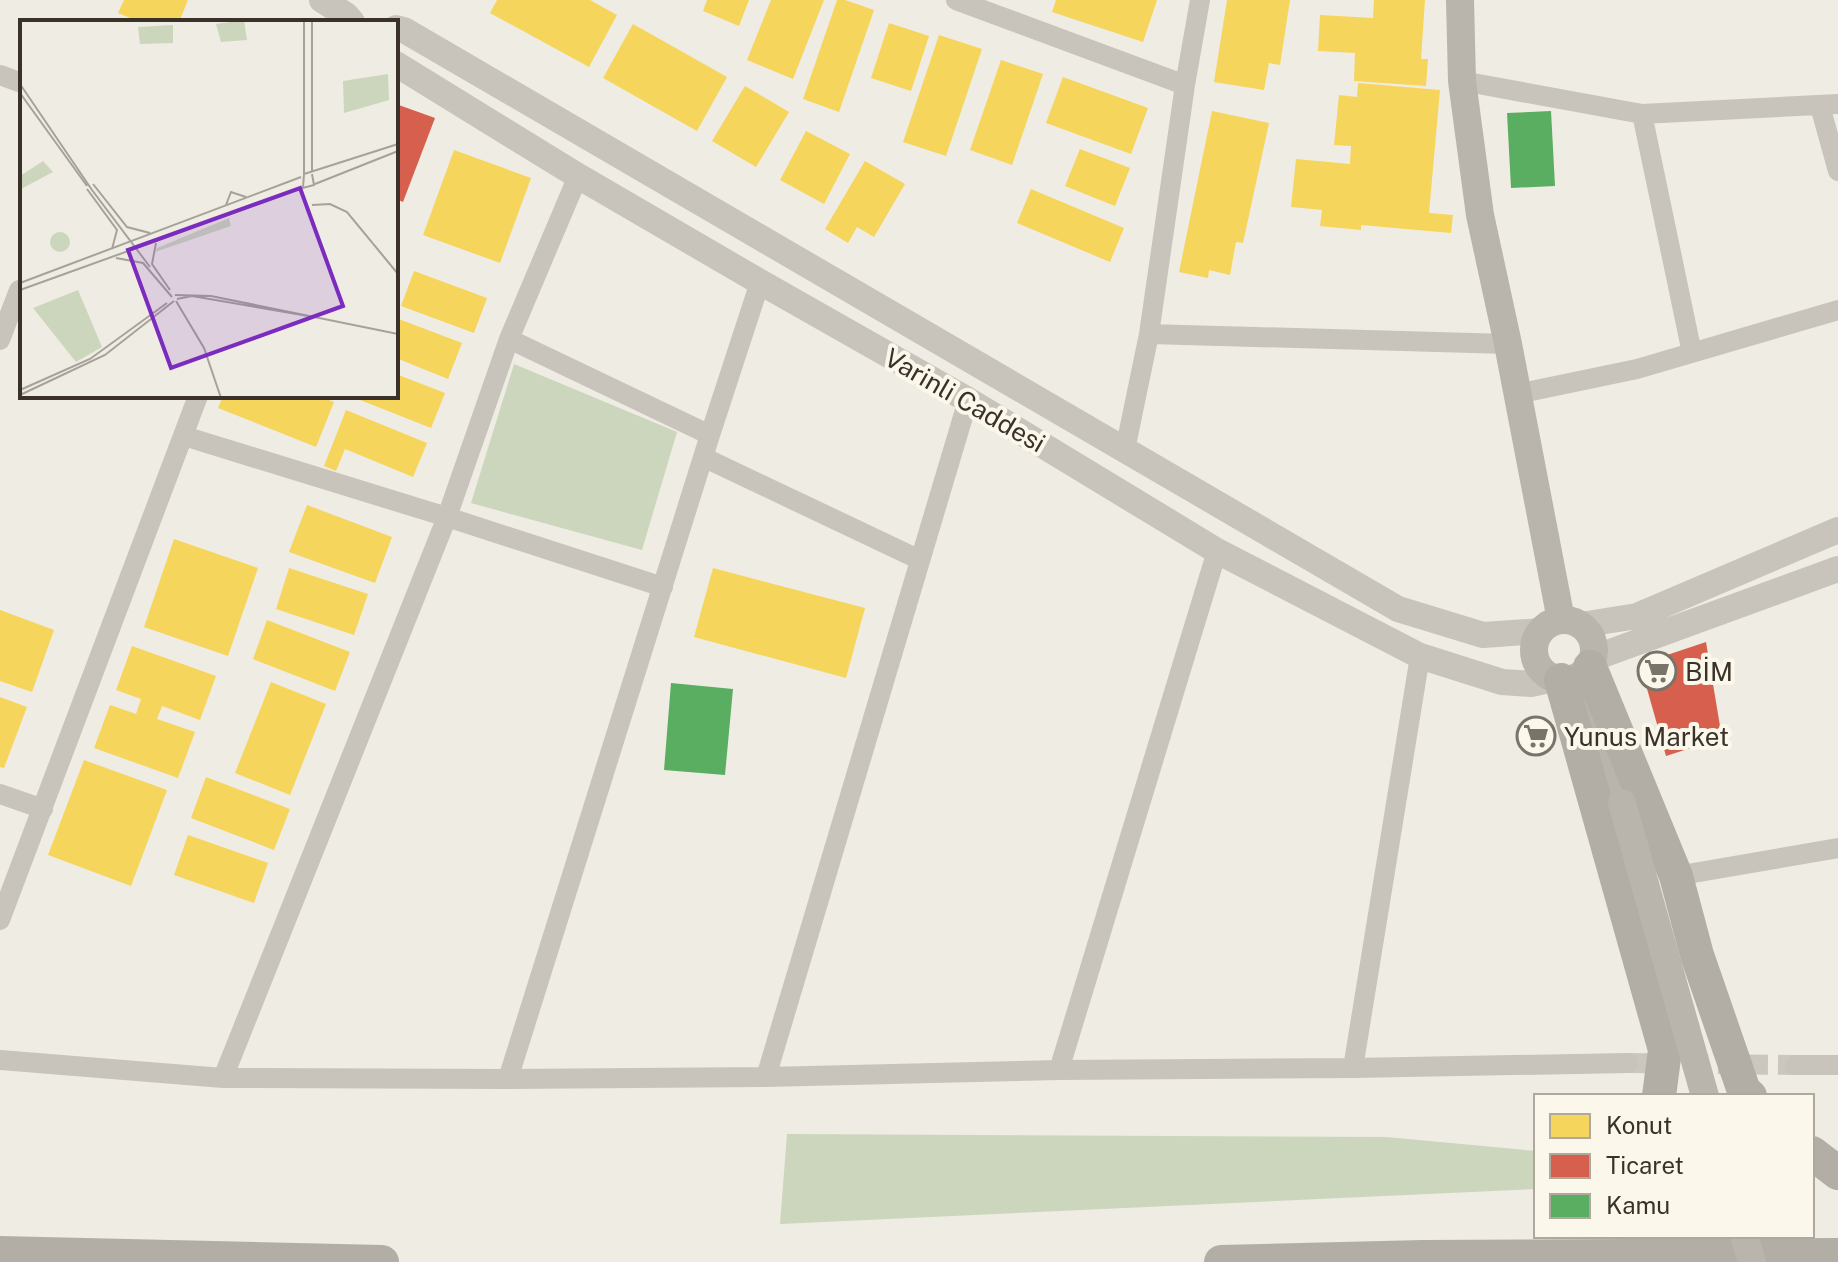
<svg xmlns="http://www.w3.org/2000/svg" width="1838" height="1262" font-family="'Public Sans',sans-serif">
  <rect width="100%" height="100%" fill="#efece3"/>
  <!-- green -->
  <path fill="#cbd6bc" d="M514 364 677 432 642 550 471 503Z
    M787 1134 1386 1137 1536 1151V1189L780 1224Z"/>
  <!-- homes -->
  <path fill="#f6d55c" d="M124 0H188L179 22H140L118 13Z
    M497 0H590L617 15 589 67 490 13Z
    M707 0H749L739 26 703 11Z
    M771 0H824L793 79 747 60Z
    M837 0H845L874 10 839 112 803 99Z
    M1056 0H1157L1143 42 1052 12Z
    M1227 0H1290L1280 65 1269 63 1264 90 1214 82Z
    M1374 0H1425L1421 59H1428L1426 86 1354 81 1355 53 1318 51 1320 15 1373 18Z
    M889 23 929 36 911 91 871 78Z
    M633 24 727 77 697 131 603 78Z
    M939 35 982 49 946 156 903 142Z
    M1001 60 1043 74 1012 165 970 150Z
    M1063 77 1148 108 1131 154 1046 123Z
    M1358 83 1440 90 1429 213 1453 215 1451 233 1361 225V230L1320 226 1322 210 1291 207 1296 159 1350 164 1351 146 1334 145 1339 95 1357 97Z
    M745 86 789 112 756 167 712 141Z
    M1212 111 1269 123 1243 243 1236 242 1230 275 1209 270 1208 278 1179 272Z
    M806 131 850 154 824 204 780 180Z
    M1080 149 1130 168 1115 206 1065 186Z
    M454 150 531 178 500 263 423 235Z
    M865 161 905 184 874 237 857 227 848 243 825 229Z
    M1031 189 1124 228 1110 262 1017 223Z
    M414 271 487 298 474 333 401 306Z
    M396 318 462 343 448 379 396 358Z
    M396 374 445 393 431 428 350 396H396Z
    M223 396H319L334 402 316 447 218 408Z
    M346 410 427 443 413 477 345 449 336 471 324 466Z
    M307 505 392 537 375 583 289 552Z
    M174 539 258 568 228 656 144 627Z
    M289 568 368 594 354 635 276 609Z
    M713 568 865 608 846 678 694 637Z
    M0 610 54 630 32 692 0 681Z
    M267 620 350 652 335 691 253 659Z
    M132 646 216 676 200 720 162 706 157 719 195 732 178 778 94 748 110 705 136 714 141 699 116 690Z
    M271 682 326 704 290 795 235 773Z
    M0 697 27 707 4 768 0 767Z
    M84 760 167 790 131 886 48 855Z
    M206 777 290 809 274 850 191 818Z
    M188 835 268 863 254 903 174 875Z"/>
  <!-- shops -->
  <path fill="#d6604d" d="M396 104 435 118 403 202 396 199Z
    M1706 642 1722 738 1666 756 1640 664Z"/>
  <!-- public -->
  <path fill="#5aae61" d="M1551 111 1555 186 1511 188 1507 113Z
    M671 683 733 689 725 775 664 770Z"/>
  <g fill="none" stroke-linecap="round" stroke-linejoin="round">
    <!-- minor-tunnel -->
    <path stroke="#cbc7be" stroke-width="20" stroke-dasharray="20 10" stroke-linecap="butt" d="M1628 1063 1795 1065"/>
    <!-- minor -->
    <path stroke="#c8c4bb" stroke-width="20" d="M956 0 1185 85
      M0 75 22 83
      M1462 81 1642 114 1838 104
      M1820 106 1838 171
      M1642 114 1692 353
      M1149 334 1508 344
      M509 339 710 435
      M0 340 19 290
      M1517 394 1637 369 1838 310
      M184 436 447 517 663 587
      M1125 450 1149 334 1185 85 1200 0
      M703 457 920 560
      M0 794 43 809
      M1676 876 1838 848
      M0 920 198 396
      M0 1060 223 1078 508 1079 766 1077 1059 1070 1353 1068 1628 1063
      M1795 1065H1838
      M1353 1068 1420 656
      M1059 1070 1217 551
      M766 1077 968 400
      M223 1078 447 517 509 339 578 176
      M508 1079 710 435 760 282"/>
    <!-- tertiary -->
    <path stroke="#c8c4bb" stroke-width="26" d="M322 0 346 15 352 22
      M396 28 404 30 1398 609 1483 635 1541 631
      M396 64 578 176 760 282 968 400 1217 551 1420 656 1502 682 1531 684 1554 679
      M1581 625 1637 616 1838 530
      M1594 658 1838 569"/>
    <!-- secondary -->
    <path stroke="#b9b4ac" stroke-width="28" d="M1460 0 1462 81 1480 215 1508 344 1561 620
      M1534 650a30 30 0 1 1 60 0a30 30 0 1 1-60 0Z
      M1577 678 1622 803"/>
    <!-- trunk -->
    <path stroke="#b2aea6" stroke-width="34" d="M1590 667 1676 876 1697 955 1744 1091 1750 1096
      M1561 680 1665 1050 1659 1096
      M1812 1153 1838 1173
      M0 1253 382 1262
      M1221 1262 1423 1257 1838 1255"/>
    <!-- secondary-bridge -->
    <path stroke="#b9b4ac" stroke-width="28" d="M1622 803 1705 1096
      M1744 1236 1752 1262"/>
  </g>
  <!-- icons -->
  <defs>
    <symbol id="supermarket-ring" viewBox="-11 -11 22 22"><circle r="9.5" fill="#fbf7eb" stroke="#79736a" stroke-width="1.5"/><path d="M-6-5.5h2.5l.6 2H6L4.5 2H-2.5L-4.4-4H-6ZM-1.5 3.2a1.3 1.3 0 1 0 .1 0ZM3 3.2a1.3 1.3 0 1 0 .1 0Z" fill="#79736a"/></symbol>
  </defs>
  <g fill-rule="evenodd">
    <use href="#supermarket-ring" x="1635" y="649" width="44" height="44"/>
    <use href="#supermarket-ring" x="1514" y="714" width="44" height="44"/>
  </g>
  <g text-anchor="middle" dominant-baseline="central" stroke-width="8" stroke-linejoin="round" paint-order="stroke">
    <!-- street labels -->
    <g font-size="26" fill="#3a3229" stroke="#fbf7eb">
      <text transform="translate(965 400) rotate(30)">Varinli Caddesi</text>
    </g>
    <!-- poi labels -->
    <g font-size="26" fill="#3a3229" stroke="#fbf7eb" text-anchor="start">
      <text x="1685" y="671">BİM</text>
      <text x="1564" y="736">Yunus Market</text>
    </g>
  </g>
  <!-- overview -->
  <g transform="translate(20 20)">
    <rect width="378" height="378" fill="#efece3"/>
    <path d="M224 0 227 20 201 22 196 4ZM153 5V23L120 24 118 7ZM368 54 369 80 324 93 323 61ZM23 141 33 152 1 169 0 156ZM209 198 211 206 135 232 137 228ZM30 222a10 10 0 1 1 20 0a10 10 0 1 1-20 0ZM58 270 82 327 56 342 13 288Z" fill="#cbd6bc"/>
    <path fill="none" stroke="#a7a299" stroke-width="2" d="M0 64 72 170M0 73 67 166M292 151V0M284 154V0M292 154 294 165 283 168 284 154 378 124M73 164 107 207 130 213M295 164 378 131M67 169 97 210 92 229M72 170 130 247M206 185 211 172 226 177M292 185 310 184 327 192 378 254M136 223 132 244 150 270M96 238 123 243 152 277M0 263 281 157M0 270 283 168M155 275 191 276 378 314M157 279 172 276 288 296M156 281 184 328 201 378M0 370 70 339 147 283M0 375 85 335 154 281"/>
    <path fill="#7b2cbf" fill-opacity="0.15" stroke="#7b2cbf" stroke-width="4" d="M280 168 323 286 151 348 108 230Z"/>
    <rect width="378" height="378" fill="none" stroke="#3a3229" stroke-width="4"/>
  </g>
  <!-- legend -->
  <rect x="1534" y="1094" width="280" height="144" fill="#fbf7eb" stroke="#aea89d" stroke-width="2"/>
  <rect x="1550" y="1114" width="40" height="24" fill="#f6d55c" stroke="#aea89d" stroke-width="2"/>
  <text x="1606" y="1134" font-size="24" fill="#3a3229">Konut</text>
  <rect x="1550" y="1154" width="40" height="24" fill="#d6604d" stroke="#aea89d" stroke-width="2"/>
  <text x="1606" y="1174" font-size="24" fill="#3a3229">Ticaret</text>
  <rect x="1550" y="1194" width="40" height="24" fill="#5aae61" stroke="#aea89d" stroke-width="2"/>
  <text x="1606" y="1214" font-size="24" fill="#3a3229">Kamu</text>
</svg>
